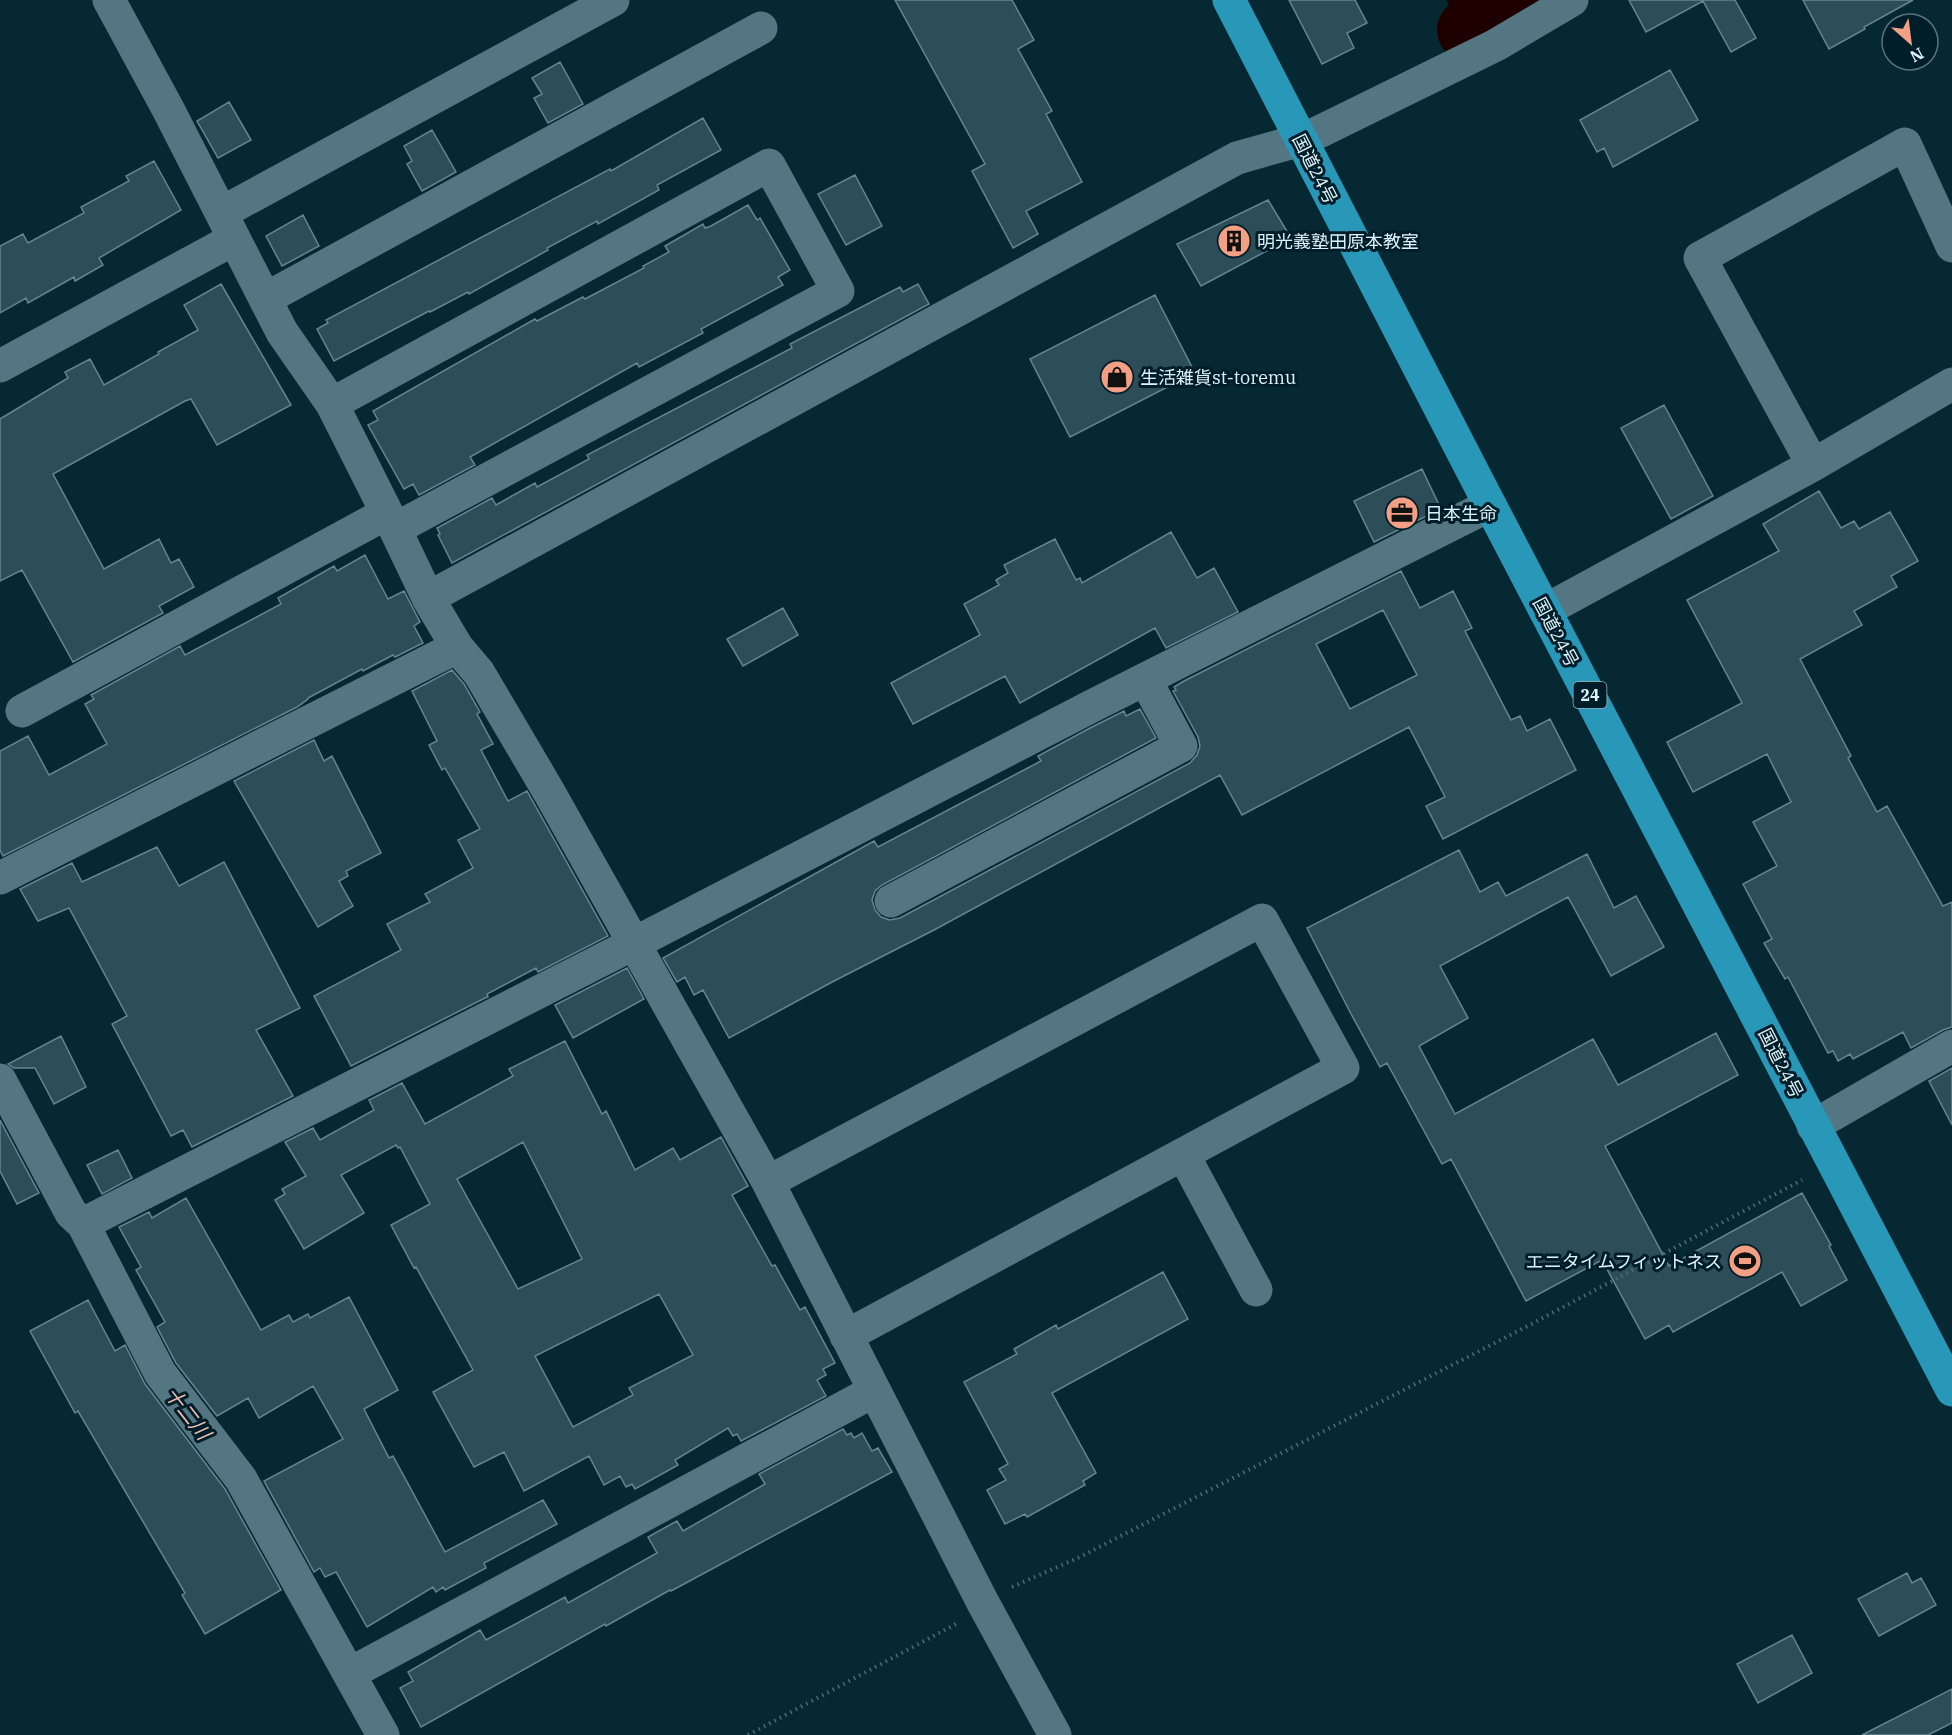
<svg xmlns="http://www.w3.org/2000/svg" width="1952" height="1735" font-family="'IBM Plex Serif','Noto Sans JP',serif">
  <rect width="100%" height="100%" fill="#062833"/>
  <g fill="none" stroke-linecap="round" stroke-linejoin="round">
    <!-- stream -->
    <path stroke="#1f0000" stroke-width="10" d="M1452 0 1469 30"/>
    <!-- river -->
    <path stroke="#1f0000" stroke-width="64" d="M1469 30 1517 0"/>
  </g>
  <!-- building -->
  <path fill="#2d4d59" stroke="#648692" stroke-width="1.5" fill-rule="evenodd" d="M895 0H1012L1034 40 1018 49 1052 111 1046 114 1082 182 1026 211 1038 234 1013 248 972 171 985 164Z
    M1289 0H1355L1367 23 1347 33 1354 48 1322 64Z
    M1629 0H1735L1756 38 1731 52 1703 1 1646 32Z
    M1803 0H1913L1864 27 1865 29 1829 49Z
    M560 62 583 104 548 123 534 98 542 94 532 78Z
    M1670 70 1698 120 1613 167 1604 148 1597 152 1580 120Z
    M229 102 251 140 218 158 197 121Z
    M703 118 721 150 657 185 659 190 598 224 597 221 547 248 548 250 469 294 468 292 430 312 429 311 334 361 317 329 328 323 326 320 610 169 611 171Z
    M432 130 456 172 422 191 407 164 412 161 404 146Z
    M154 161 181 210 99 258 103 265 75 281 74 277 28 303 26 298 0 313V246L23 234 28 243 84 213 81 207 129 181 126 176Z
    M855 175 882 226 846 245 818 194Z
    M1268 200 1291 238 1201 286 1177 244Z
    M748 205 757 220 760 218 790 270 778 277 783 285 701 329 703 333 639 367 637 363 470 457 475 465 419 495 413 484 404 489 368 425 378 420 373 411 535 319 537 321 583 297 585 299 644 268 643 266 669 252 665 246 703 224 705 228 711 226Z
    M303 215 319 246 282 266 266 236Z
    M221 284 291 405 217 445 191 399 185 401 53 474 104 569 159 539 171 563 179 559 194 587 159 606 163 613 73 662 22 570 0 581V419L68 378 65 372 90 359 104 385 159 354 158 352 198 330 184 305Z
    M918 284 929 304 452 563 438 535 440 534 437 528 492 498 496 505 535 483 537 487 589 459 587 455 792 348 790 344 900 287 903 292Z
    M1155 295 1195 373 1070 437 1030 359Z
    M1664 405 1713 496 1671 519 1621 428Z
    M1422 469 1441 509 1374 542 1354 501Z
    M1819 491 1841 528 1854 521 1859 529 1890 512 1918 561 1891 576 1897 587 1854 611 1862 625 1800 659 1851 756 1848 758 1877 812 1887 806 1943 906 1952 902V1027L1943 1030 1911 1048 1903 1032 1853 1059 1850 1054 1838 1061 1833 1051 1828 1053 1788 977 1785 979 1764 943 1772 939 1743 884 1777 866 1753 822 1791 802 1767 754 1693 792 1667 742 1742 703 1687 600 1779 551 1763 524Z
    M1171 532 1197 578 1214 568 1238 612 1166 648 1155 628 1020 703 1005 676 913 724 891 683 980 635 964 604 999 585 996 580 1008 573 1004 565 1055 539 1076 580 1080 578 1082 583Z
    M365 555 388 599 404 591 420 622 414 626 423 643 395 657 393 655 363 671 362 669 308 698V699L297 707 3 856 0 850V751L28 736 49 775 107 744 85 704 94 699 91 695 180 646 185 655 281 604 278 598 334 566 337 571Z
    M1401 571 1420 608 1453 591 1472 628 1465 631 1511 720 1520 716 1527 731 1550 719 1576 770 1443 839 1426 806 1445 797 1409 727 1242 815 1220 775 934 930 834 981 729 1038 703 990 694 995 685 977 677 982 663 958 874 841 878 847 1041 761 1038 756 1090 728 1124 711 1126 716 1140 709 1156 738 882 885 875 891 872 900 875 910 881 917 890 920 900 918 1190 763 1197 755 1200 746 1198 737 1173 691 1176 690 1174 687 1184 681ZM1383 610 1417 675 1350 709 1316 644Z
    M783 608 798 635 743 666 727 639Z
    M452 670 464 684 480 712 477 714 493 744 481 750 508 801 527 791 608 936 538 972 536 968 487 994 488 997 485 998 351 1066 314 996 401 950 387 924 430 902 425 894 473 868 458 840 480 829 445 768 442 770 429 745 437 741 412 691Z
    M314 740 324 761 332 756 381 853 346 871 348 876 339 881 353 906 318 927 234 781Z
    M157 847 179 886 224 862 300 1008 256 1030 293 1096 192 1147 183 1130 171 1136 112 1024 127 1016 69 908 38 921 20 889 72 863 82 882Z
    M1459 850 1480 892 1498 882 1506 896 1587 854 1614 908 1636 896 1664 947 1611 976 1568 897 1440 966 1468 1018 1419 1046 1455 1114 1593 1039 1618 1085 1716 1033 1738 1075 1605 1146 1669 1266 1802 1193 1831 1245 1829 1246 1847 1280 1801 1306 1782 1272 1673 1332 1669 1325 1645 1339 1602 1260 1526 1301 1451 1159 1442 1164 1387 1063 1380 1067 1350 1012 1307 928Z
    M627 968 644 999 573 1038 555 1005Z
    M61 1036 86 1087 54 1104 35 1068H14L8 1064Z
    M565 1041 602 1114 606 1111 635 1170 673 1148 680 1160 721 1137 748 1186 732 1195 772 1266 775 1265 800 1310 805 1307 835 1363 823 1369 826 1375 817 1380 826 1396 741 1441 737 1434 733 1436 728 1428 675 1460 678 1465 635 1489 632 1484 626 1487 620 1476 604 1485 589 1456 524 1491 504 1452 474 1467 433 1392 473 1370 416 1267 414 1268 391 1225 430 1204 400 1147 398 1148 396 1145 341 1175 364 1213 304 1249 275 1200 285 1194 282 1189 306 1176 285 1142 313 1128 320 1140 374 1110 369 1100 402 1083 425 1124 513 1076 509 1069ZM523 1142 582 1259 518 1289 457 1179ZM659 1294 693 1355 629 1388 633 1395 573 1427 535 1356Z
    M1952 1068V1125L1929 1081Z
    M0 1120 39 1193 17 1204 0 1171Z
    M118 1150 132 1178 102 1194 87 1165Z
    M186 1198 261 1330 289 1315 293 1322 308 1314 310 1318 349 1297 398 1390 364 1409 389 1458 393 1456 445 1552 543 1500 557 1524 484 1563 486 1568 445 1590 443 1587 436 1592 433 1587 367 1627 336 1572 325 1577 320 1568 314 1572 264 1481 343 1439 313 1386 259 1418 248 1398 217 1416 176 1363 157 1327 165 1322 136 1270 141 1267 119 1227 149 1212 152 1218Z
    M1163 1272 1188 1319 1052 1393 1096 1473 1083 1481 1085 1485 1027 1517 1025 1514 1005 1524 987 1490 1006 1480 999 1469 1008 1464 964 1382 1017 1354 1014 1349 1056 1325 1058 1329Z
    M88 1300 115 1351 125 1345 145 1384 225 1489 281 1590 205 1634 182 1595 185 1593 78 1411 75 1413 30 1331Z
    M843 1429 847 1435 851 1433 854 1438 862 1433 872 1451 878 1448 892 1472 671 1591 670 1590 606 1626 605 1624 421 1727 400 1688 413 1681 408 1672 480 1630 486 1640 565 1597 568 1603 657 1553 648 1537 677 1521 683 1531 765 1484 759 1474Z
    M1907 1573 1912 1583 1921 1578 1936 1605 1879 1636 1858 1599Z
    M1792 1635 1812 1673 1758 1703 1737 1664Z
    M1952 1689V1723L1928 1735H1862Z"/>
  <g fill="none" stroke-linecap="round" stroke-linejoin="round">
    <!-- path -->
    <path stroke="#4f6b75" stroke-width="4" stroke-dasharray="1.5 4.5" stroke-linecap="butt" d="M1012 1587 1080 1557 1522 1329 1802 1180
      M748 1735 956 1624"/>
    <!-- minor -->
    <path stroke="#547682" stroke-width="33" d="M109 0 168 109 282 332 332 404
      M769 165 838 291 395 529 332 404Z
      M223 212 613 0
      M265 299 761 28
      M0 366 234 239
      M1813 465 1700 258 1905 144 1952 246
      M395 529 428 598 457 647 479 673 549 792 768 1182 982 1601 1055 1735
      M428 598 1237 158 1301 140 1321 131 1496 45 1572 0
      M1546 610 1813 465 1952 384
      M22 711 387 513
      M0 878 457 647
      M891 901 1181 746 1145 679
      M0 1080 71 1213 83 1224 160 1373 241 1479 383 1735
      M1813 1126 1952 1046
      M1183 1154 1256 1290
      M768 1182 1262 920 1343 1068 846 1336
      M83 1224 633 944 1092 706 1490 505
      M349 1674 874 1391"/>
    <!-- highway -->
    <path stroke="#2897b8" stroke-width="33" d="M1229 0 1490 505 1952 1390"/>
  </g>
  <!-- icons -->
  <defs>
    <symbol id="building-disc" viewBox="-11 -11 22 22"><circle r="9.5" fill="#f39f84" stroke="#001e29"/><path d="M-4-6H4V6H1V3H-1V6H-4ZM-2.5-4.3h1.7v1.8h-1.7ZM.8-4.3h1.7v1.8H.8ZM-2.5-1h1.7V.8h-1.7ZM.8-1h1.7V.8H.8Z" fill="#111"/></symbol>
    <symbol id="shop-disc" viewBox="-11 -11 22 22"><circle r="9.5" fill="#f39f84" stroke="#001e29"/><path d="M-5-2.5h2.3a2.7 3.5 0 0 1 5.4 0H5L5.5 6h-11ZM-1.5-2.5h3a1.5 2.3 0 0 0-3 0Z" fill="#111"/></symbol>
    <symbol id="office-disc" viewBox="-11 -11 22 22"><circle r="9.5" fill="#f39f84" stroke="#001e29"/><path d="M-6-3h4V-5.5h4V-3h4V5H-6ZM-1-4.5V-3h2v-1.5ZM-6 0V1H6V0Z" fill="#111"/></symbol>
    <symbol id="stadium-disc" viewBox="-11 -11 22 22"><circle r="9.5" fill="#f39f84" stroke="#001e29"/><path d="M0-5a6.5 5 0 1 0 0 10a6.5 5 0 1 0 0-10ZM-3.5-1.8h7v3.6h-7Z" fill="#111"/></symbol>
  </defs>
  <g fill-rule="evenodd">
    <use href="#building-disc" x="1215" y="222" width="38" height="38"/>
    <use href="#shop-disc" x="1098" y="358" width="38" height="38"/>
    <use href="#office-disc" x="1383" y="494" width="38" height="38"/>
    <use href="#stadium-disc" x="1726" y="1242" width="38" height="38"/>
  </g>
  <g text-anchor="middle" dominant-baseline="central" stroke-width="6" stroke-linejoin="round" paint-order="stroke">
    <!-- shield labels -->
    <rect fill="#001e29" stroke="#9cb2ba" stroke-width="1.5" x="1573.5" y="682" width="33" height="26" rx="4.5"/>
    <g font-size="16" font-weight="bold" fill="#dff1f8">
      <text x="1590" y="695">24</text>
    </g>
    <!-- street labels -->
    <g font-size="18" fill="#dff1f8" stroke="#001e29">
      <text transform="translate(1315 169) rotate(63)">国道24号</text>
      <text transform="translate(1556 632) rotate(62)">国道24号</text>
      <text transform="translate(1781 1063) rotate(63)">国道24号</text>
    </g>
    <!-- poi labels -->
    <g font-size="18" fill="#dff1f8" stroke="#001e29" text-anchor="start">
      <text x="1257" y="241">明光義塾田原本教室</text>
      <text x="1140" y="377">生活雑貨st-toremu</text>
      <text x="1425" y="513">日本生命</text>
      <text x="1722" y="1261" text-anchor="end">エニタイムフィットネス</text>
    </g>
    <!-- water labels -->
    <g font-size="20" font-style="italic" fill="#f0bfaf" stroke="#001e29">
      <text transform="translate(188 1413) rotate(52)">十二川</text>
    </g>
  </g>
  <!-- north arrow -->
  <g transform="translate(1910 42) rotate(152)"><circle r="28" fill="#001e29" stroke="#59727c" stroke-width="1.5"/>
  <path d="M0-4.5L10 22L0 15L-10 22Z" fill="#f39f84"/>
  <text y="-9" font-size="16" font-weight="bold" text-anchor="middle" fill="#dff1f8">N</text>
  </g>
</svg>
